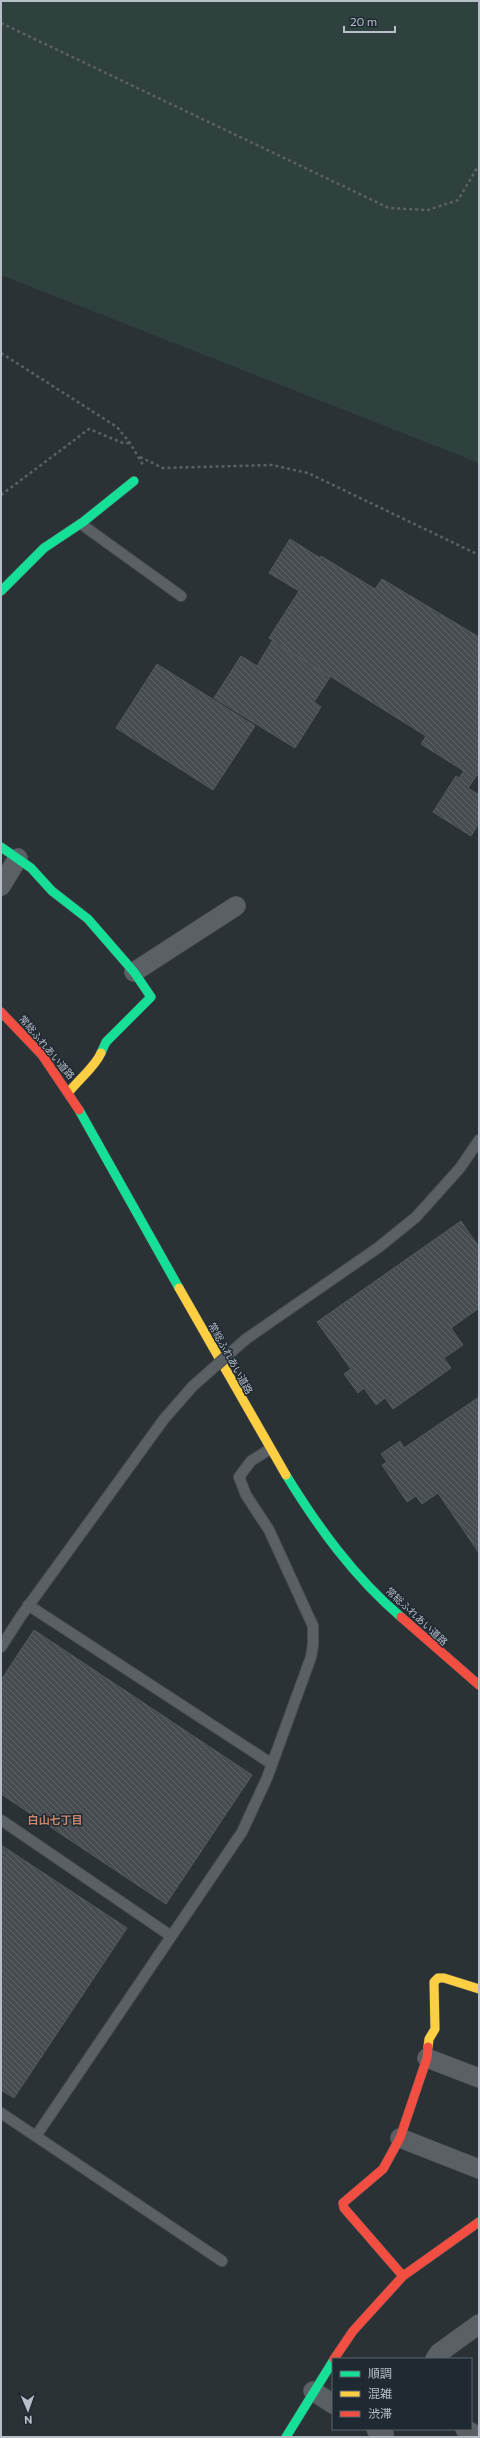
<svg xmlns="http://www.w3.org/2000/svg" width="480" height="2438" font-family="Commissioner,'Noto Sans JP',sans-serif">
  <defs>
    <pattern id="building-back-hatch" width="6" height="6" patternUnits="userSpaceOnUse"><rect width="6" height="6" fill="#464c4f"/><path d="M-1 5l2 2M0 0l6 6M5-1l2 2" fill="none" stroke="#5e6467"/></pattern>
  </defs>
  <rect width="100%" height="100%" fill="#2b3236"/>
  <!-- grass -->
  <path fill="#2e413e" d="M1 1H479V463L1 275Z"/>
  <!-- building -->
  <path fill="url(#building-back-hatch)" stroke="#535a5e" d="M290 539 320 558 321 556 375 589 382 579 479 637V776L477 775 468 788 479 795V823L471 836 433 812 456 776 459 778 464 771 421 744 426 736 269 638 299 591 269 573Z
    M272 641 330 677 314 702 321 707 295 748 214 698 241 656 257 666Z
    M157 664 255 726 213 790 116 728Z
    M461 1221 479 1247V1308L451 1328 463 1345 444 1358 451 1368 393 1409 385 1398 376 1405 364 1388 358 1393 344 1374 351 1369 317 1322Z
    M479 1397V1553L438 1493 422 1504 416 1496 407 1502 382 1465 387 1462 381 1454 400 1441 404 1448Z
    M34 1630 252 1775 166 1904 1 1794V1680Z
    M1 1845 127 1928 14 2098 1 2090Z"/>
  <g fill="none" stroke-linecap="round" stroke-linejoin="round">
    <defs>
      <path id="lane" d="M81 524 181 596
        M246 1339 379 1247 416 1217 460 1168 479 1140
        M28 1605 272 1764
        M1 1647 21 1616 164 1419 193 1386
        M1 1820 171 1936
        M1 2113 222 2261
        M36 2136 242 1832 267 1778 311 1657 313 1645V1626L269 1530 246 1495 239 1477 251 1461 270 1449"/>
      <path id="street" d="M1 886 18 858
        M134 972 236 906
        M427 2058 479 2078
        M400 2138 479 2169
        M435 2359 439 2353 479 2324
        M313 2391 333 2404
        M376 2429 384 2434
        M465 2429 479 2437"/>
      <path id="fast" d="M1 591 44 548 83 522 134 481
        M1 847 31 868 52 891 88 919 134 972 151 997 106 1042 101 1053
        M79 1110 179 1288
        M286 1475C318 1527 354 1577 401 1617
        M286 2437 333 2361"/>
      <path id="slow" d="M69 1092C79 1079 95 1067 101 1053
        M179 1288 286 1475
        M428 2047 429 2039 435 2029 434 1982 438 1978H444L479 1989"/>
      <path id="jam" d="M1 1012 42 1055 79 1110
        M401 1617 479 1685
        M403 2276 344 2208 343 2203 383 2169 400 2138 427 2058 428 2047
        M334 2359 353 2331 403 2276 479 2222"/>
    </defs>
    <!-- lane casing -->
    <use href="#lane" stroke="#494e51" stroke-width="12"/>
    <!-- street casing -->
    <use href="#street" stroke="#494e51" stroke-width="20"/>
    <!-- fast casing -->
    <use href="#fast" stroke="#494e51" stroke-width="10"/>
    <!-- slow casing -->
    <use href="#slow" stroke="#494e51" stroke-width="10"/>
    <!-- jam casing -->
    <use href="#jam" stroke="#494e51" stroke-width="10"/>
    <!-- path -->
    <path stroke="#5b6063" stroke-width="2.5" stroke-dasharray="3 3" stroke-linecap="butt" d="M1 23 389 208 428 210 458 200 479 165
      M1 353 117 427 130 443 143 465
      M140 457 163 468 272 465 308 473 479 555
      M1 495 89 429 123 443H130"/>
    <!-- lane -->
    <use href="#lane" stroke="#5b6065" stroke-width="10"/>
    <!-- street -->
    <use href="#street" stroke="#5b6065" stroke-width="19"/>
    <!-- fast -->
    <use href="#fast" stroke="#16e098" stroke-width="9"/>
    <!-- slow -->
    <use href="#slow" stroke="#ffcf43" stroke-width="9"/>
    <!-- jam -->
    <use href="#jam" stroke="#f24e42" stroke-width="9"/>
    <defs>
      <path id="lane-bridge" d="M193 1386 246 1339"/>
    </defs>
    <!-- lane-bridge casing -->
    <use href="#lane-bridge" stroke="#494e51" stroke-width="12" stroke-linecap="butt"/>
    <!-- lane-bridge -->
    <use href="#lane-bridge" stroke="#5b6065" stroke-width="10"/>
  </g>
  <g text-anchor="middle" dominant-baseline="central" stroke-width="3" stroke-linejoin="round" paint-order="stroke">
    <!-- street labels -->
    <g font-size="10" fill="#b6bfc7" stroke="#1f2931">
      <text transform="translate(47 1047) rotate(50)">常総ふれあい道路</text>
      <text transform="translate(231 1358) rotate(61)">常総ふれあい道路</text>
      <text transform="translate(417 1616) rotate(43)">常総ふれあい道路</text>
    </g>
    <!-- neighbourhood labels -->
    <g font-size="11" font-weight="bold" fill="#ca866d" stroke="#1f2931">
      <text x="55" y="1819">白山七丁目</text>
    </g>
  </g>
  <!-- border -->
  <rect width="480" height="2438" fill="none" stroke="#b6bfc7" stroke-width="4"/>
  <!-- legend -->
  <rect x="332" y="2358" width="140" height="72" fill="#1f2931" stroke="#5b656d"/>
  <rect x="340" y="2371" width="20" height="6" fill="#16e098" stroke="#5b656d"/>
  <text x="368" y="2378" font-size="12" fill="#b6bfc7">順調</text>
  <rect x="340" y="2391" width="20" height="6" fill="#ffcf43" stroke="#5b656d"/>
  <text x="368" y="2398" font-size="12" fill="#b6bfc7">混雑</text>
  <rect x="340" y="2411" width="20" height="6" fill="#f24e42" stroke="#5b656d"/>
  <text x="368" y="2418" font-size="12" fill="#b6bfc7">渋滞</text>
  <!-- north arrow -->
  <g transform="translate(28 2410) rotate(178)" stroke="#1f2931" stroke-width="3" paint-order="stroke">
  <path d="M0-3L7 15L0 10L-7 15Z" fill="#b6bfc7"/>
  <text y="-6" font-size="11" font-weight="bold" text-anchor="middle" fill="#b6bfc7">N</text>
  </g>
  <!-- scale -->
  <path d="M344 26v6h51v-6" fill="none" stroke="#b6bfc7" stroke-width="2"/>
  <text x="350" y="26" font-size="12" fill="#b6bfc7" stroke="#1f2931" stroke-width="3" paint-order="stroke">20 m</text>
</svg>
